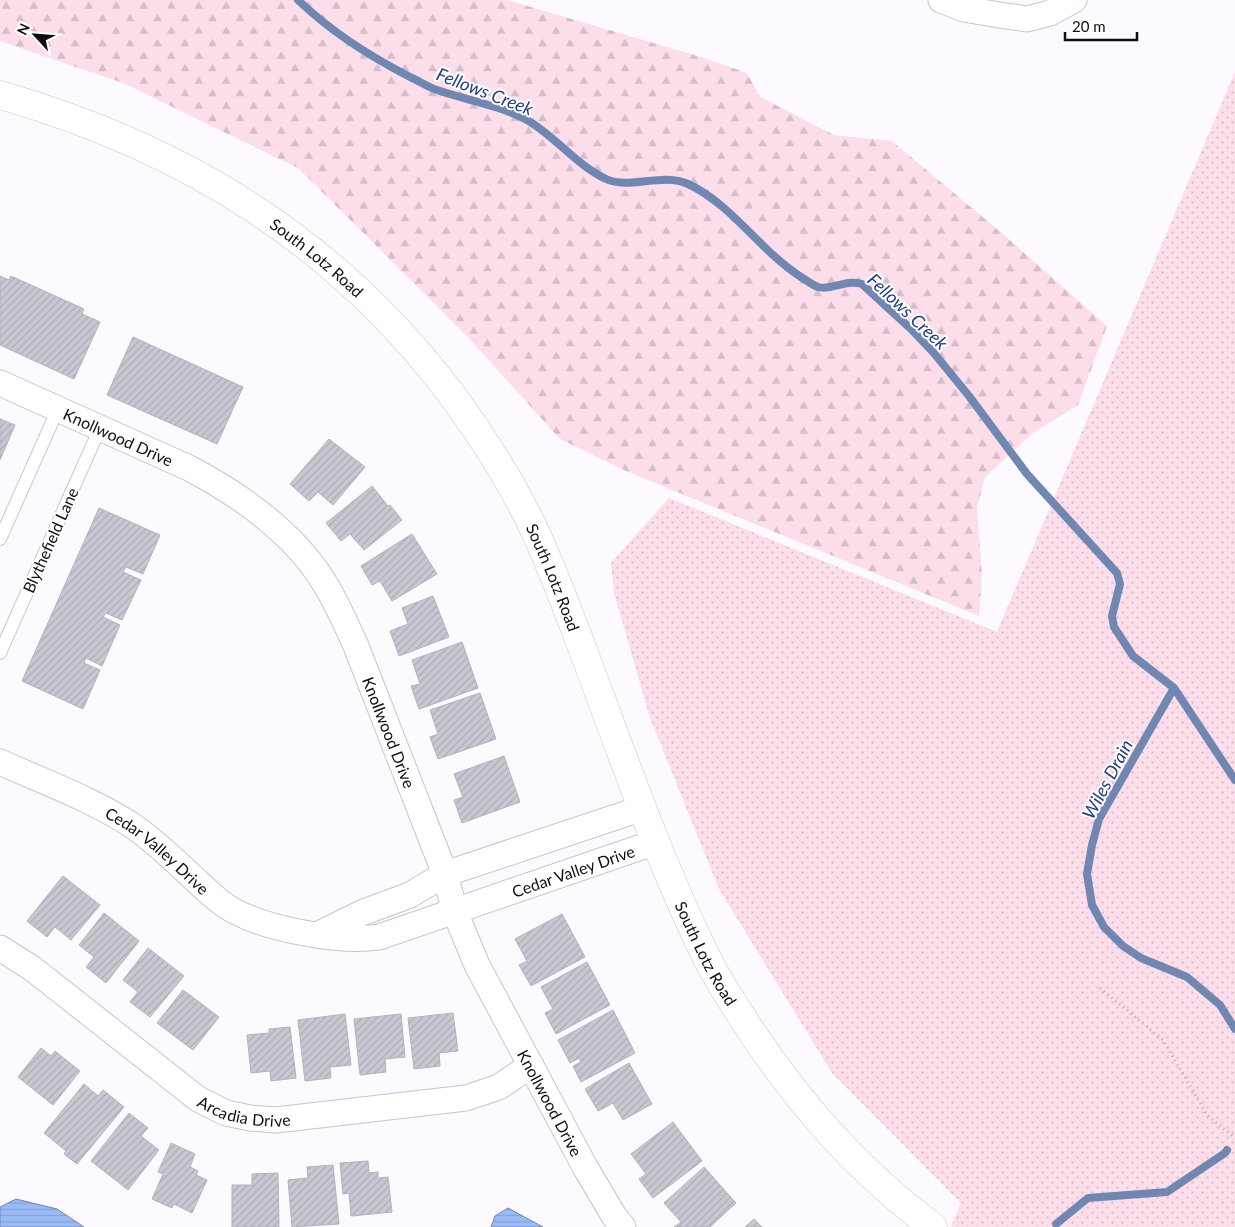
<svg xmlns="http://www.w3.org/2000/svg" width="1235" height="1227" font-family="Lato,sans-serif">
  <defs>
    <pattern id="grass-dots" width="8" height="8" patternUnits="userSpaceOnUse" patternTransform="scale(1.25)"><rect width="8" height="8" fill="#fbdee9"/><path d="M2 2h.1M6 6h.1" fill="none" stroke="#d6bdc7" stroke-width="1.8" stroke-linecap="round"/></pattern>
    <pattern id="forest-firs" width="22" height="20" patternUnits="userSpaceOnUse" patternTransform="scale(1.25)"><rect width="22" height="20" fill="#fbdee9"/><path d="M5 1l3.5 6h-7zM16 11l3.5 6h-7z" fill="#d6bdc7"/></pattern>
    <pattern id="water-rules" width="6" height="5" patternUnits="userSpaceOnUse" patternTransform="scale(1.25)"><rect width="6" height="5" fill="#9abbf8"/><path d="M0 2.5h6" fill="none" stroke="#84a0d4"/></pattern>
    <pattern id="building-hatch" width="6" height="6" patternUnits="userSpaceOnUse" patternTransform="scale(1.25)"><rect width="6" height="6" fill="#c8c8d3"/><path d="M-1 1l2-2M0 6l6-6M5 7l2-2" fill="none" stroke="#ababb4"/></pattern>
  </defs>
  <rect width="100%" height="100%" fill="#fcf9ff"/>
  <!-- grass -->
  <path fill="url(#grass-dots)" d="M1235 72V1227H951L961 1203 832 1073 719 889 650 718 614 593 611 563 669 498 997 632Z"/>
  <!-- forest -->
  <path fill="url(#forest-firs)" d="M0 0H507L701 57 747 73 760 97 834 135 892 141 1004 235 1107 326 1078 405 1033 433 985 477 977 508 982 574 979 616 626 471 560 439 467 336 298 168 123 83 0 41Z"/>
  <!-- water -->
  <path fill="url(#water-rules)" stroke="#7087b2" d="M16 1199 57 1209 84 1227H0V1207Z
    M508 1208 543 1227H491L495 1216Z"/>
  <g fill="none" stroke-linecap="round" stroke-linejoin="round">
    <!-- stream -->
    <path stroke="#7087b2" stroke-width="8" d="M298 0C330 31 369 56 410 77 419 81 428 87 437 90 466 100 499 105 527 120 555 136 576 165 606 179 630 190 662 172 688 184 733 205 760 251 801 277 806 280 812 285 818 287 832 291 844 279 862 284L911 329 933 352 969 396 1027 474 1117 573 1120 584 1112 616 1114 627 1133 656 1174 688 1235 780
      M1174 688 1099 819 1092 845 1087 874 1092 905 1104 927 1123 946 1141 958 1187 977 1220 1005 1235 1029
      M1056 1224 1088 1198 1167 1192 1225 1153 1227 1150"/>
  </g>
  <!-- building -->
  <path fill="url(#building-hatch)" stroke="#b1b2bc" d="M0 276 9 280 11 276 84 309 82 314 100 322 74 379 0 345Z
    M133 337 243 387 217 444 107 395Z
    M0 419 15 425 0 460Z
    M329 439 365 467 333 505 318 492 309 501 290 484Z
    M372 486 388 506 390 505 402 520 364 550 350 534 341 541 326 523Z
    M99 508 160 535 143 574 126 567 123 572 141 580 122 620 106 613 103 617 120 625 102 666 86 658 84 663 100 670 83 709 22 681Z
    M412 534 437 574 392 601 380 581 372 585 361 566Z
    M433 596 449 637 399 656 390 631 408 624 402 608Z
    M462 642 478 688 419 709 411 686 420 684 412 660Z
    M480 693 496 739 438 759 430 737 438 734 430 710Z
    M504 756 520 802 462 823 454 800 463 797 454 774Z
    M63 876 100 905 71 940 55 927 47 937 27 921Z
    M104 913 139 941 106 983 86 967 94 957 79 945Z
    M562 914 585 957 531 986 519 965 527 961 515 939Z
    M148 948 184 976 150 1017 130 1002 138 992 123 980Z
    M587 962 610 1005 556 1034 545 1013 553 1009 541 987Z
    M183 990 219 1017 193 1050 157 1023Z
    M613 1010 635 1053 581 1082 573 1066 581 1062 579 1058 570 1063 558 1040Z
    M453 1013 458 1051 439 1053 440 1066 414 1069 408 1018Z
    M345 1014 351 1065 330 1067 331 1078 305 1081 298 1020Z
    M401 1014 405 1057 385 1059 386 1072 360 1075 354 1019Z
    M290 1027 296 1078 271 1081 270 1071 251 1073 247 1035 269 1033V1029Z
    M41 1048 51 1056 55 1051 80 1071 53 1105 18 1077Z
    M629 1063 652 1104 623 1120 613 1103 598 1111 585 1089Z
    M84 1084 98 1096 103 1090 124 1107 77 1164 64 1154 66 1151 44 1133Z
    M129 1113 148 1128 141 1136 159 1150 128 1190 91 1161Z
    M673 1122 702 1161 653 1198 639 1179 646 1174 631 1154Z
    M171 1143 195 1154 190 1167 198 1171 196 1175 207 1180 192 1213 174 1204 172 1208 152 1199 163 1174 158 1172Z
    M368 1161 369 1173 378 1172V1178L388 1177 392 1212 351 1216 349 1193 343 1194 340 1163Z
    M333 1165 339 1224 292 1227 288 1180 308 1178 307 1167Z
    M704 1167 736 1203 710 1227H674L681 1222 664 1203Z
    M278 1173 279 1227H232V1185H252V1174Z
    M754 1219 762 1227H745Z"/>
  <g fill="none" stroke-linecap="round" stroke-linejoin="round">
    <defs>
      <path id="service" d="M0 539 58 409
        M0 653 100 428"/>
      <g id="minor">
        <path d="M941 0 964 9 999 15 1027 19 1050 13 1074 0"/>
        <path id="s1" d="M0 383 189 468C242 496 296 534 327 587 338 606 347 626 356 646L445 874 455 912 477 965 585 1167 614 1216 623 1227"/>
        <path id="s2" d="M0 762C44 782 92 799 133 826 165 848 189 876 219 901 252 928 337 943 379 937L656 842"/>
        <path d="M319 934 364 912 410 895 445 874 643 808"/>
        <path id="s3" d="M0 948 33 969 198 1099 226 1113 250 1118 276 1120 466 1098 499 1087 531 1065"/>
      </g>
      <g id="tertiary">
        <path id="s4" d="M0 95C184 148 336 241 452 395 482 436 510 479 532 525 552 567 568 610 584 653 622 753 657 856 704 952 716 978 732 1001 747 1025 800 1105 856 1169 933 1227"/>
      </g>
    </defs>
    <!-- service casing -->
    <use href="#service" stroke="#c8c3ce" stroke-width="14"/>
    <!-- minor casing -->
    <use href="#minor" stroke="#c8c3ce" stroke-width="27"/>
    <!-- tertiary casing -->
    <use href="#tertiary" stroke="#c8c3ce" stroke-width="29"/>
    <!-- path -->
    <path stroke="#b0aeb3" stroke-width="3" stroke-dasharray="1 4" stroke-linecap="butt" d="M1100 988 1163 1040 1207 1115 1235 1138"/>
    <!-- service -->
    <use href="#service" stroke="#fff" stroke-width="12"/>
    <!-- minor -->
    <use href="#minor" stroke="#fff" stroke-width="25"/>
    <!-- tertiary -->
    <use href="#tertiary" stroke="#fff" stroke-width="28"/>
  </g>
  <g text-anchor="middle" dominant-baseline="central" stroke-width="4" stroke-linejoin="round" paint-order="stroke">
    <!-- street labels -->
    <g font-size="16" fill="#0f0d10" stroke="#fff">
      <text stroke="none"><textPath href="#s4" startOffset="359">South Lotz Road</textPath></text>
      <text stroke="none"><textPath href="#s1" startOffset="130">Knollwood Drive</textPath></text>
      <text transform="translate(50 540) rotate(-66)">Blythefield Lane</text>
      <text stroke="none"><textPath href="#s4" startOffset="762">South Lotz Road</textPath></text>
      <text stroke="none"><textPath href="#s1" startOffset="550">Knollwood Drive</textPath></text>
      <text stroke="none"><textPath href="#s2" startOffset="182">Cedar Valley Drive</textPath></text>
      <text stroke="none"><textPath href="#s2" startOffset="634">Cedar Valley Drive</textPath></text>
      <text stroke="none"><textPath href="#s4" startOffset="1168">South Lotz Road</textPath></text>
      <text stroke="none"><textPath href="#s1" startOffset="955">Knollwood Drive</textPath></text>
      <text stroke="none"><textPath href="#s3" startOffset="298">Arcadia Drive</textPath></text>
    </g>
    <!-- water labels -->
    <g font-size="18" font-style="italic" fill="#1e3f86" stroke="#fff">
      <text transform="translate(485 91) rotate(21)">Fellows Creek</text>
      <text transform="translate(908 311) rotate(43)">Fellows Creek</text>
      <text transform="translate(1107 779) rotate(-62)">Wiles Drain</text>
    </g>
  </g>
  <!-- north arrow -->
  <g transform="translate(35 35) rotate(296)" stroke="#ffffff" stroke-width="4" paint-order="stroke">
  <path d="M0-4L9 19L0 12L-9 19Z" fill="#0f0d10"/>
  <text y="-8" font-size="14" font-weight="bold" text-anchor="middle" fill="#0f0d10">N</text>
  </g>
  <!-- scale -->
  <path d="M1065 32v8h72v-8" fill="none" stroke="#0f0d10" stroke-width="2.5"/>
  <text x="1072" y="32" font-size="15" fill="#0f0d10" stroke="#ffffff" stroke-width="4" paint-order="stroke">20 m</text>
</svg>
